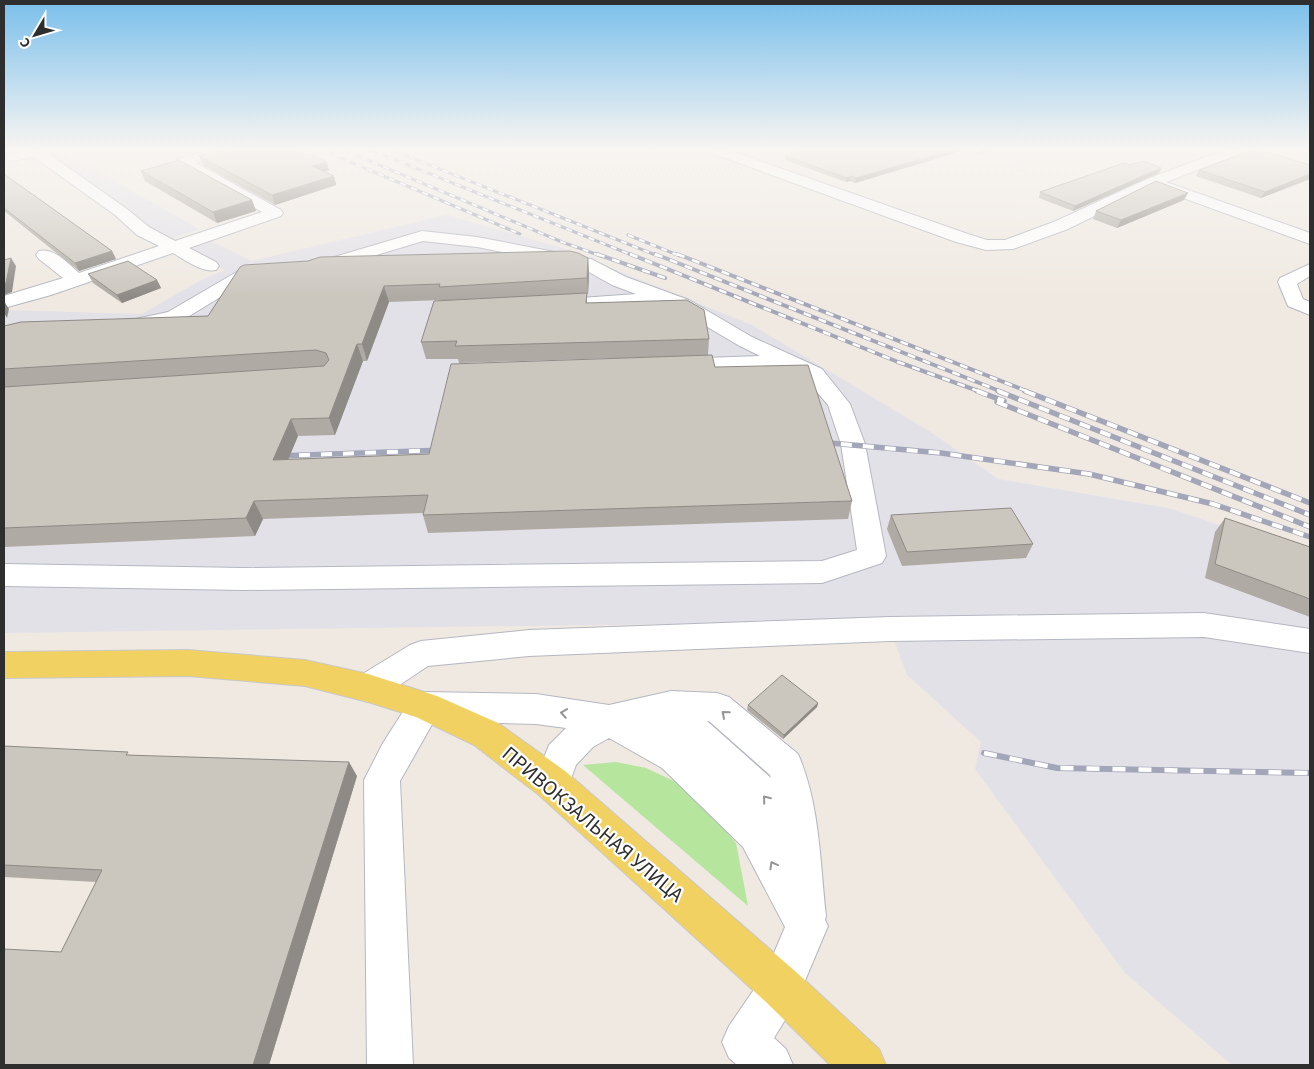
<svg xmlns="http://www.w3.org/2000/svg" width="1314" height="1069" font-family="'Source Sans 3',sans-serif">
  <rect width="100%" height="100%" fill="#efe9e1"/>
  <!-- industrial -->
  <path fill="#e3e1e8" d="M59 148 95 170 199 229 167 240 43 152Z
    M446 215 559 247 752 325 929 431 998 479 1168 508 1310 555V1065H1232L1125 973 975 769 981 742 907 675 887 621 4 633V310L142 314 201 280 225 270 182 248 207 239 252 261Z"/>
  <!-- green -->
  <path fill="#b6e59e" d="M616 762 646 768 676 782 710 812 736 843 748 906 583 765Z"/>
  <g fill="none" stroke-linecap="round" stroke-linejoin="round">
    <defs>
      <path id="minor" d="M37 148 42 149 127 209 149 227 175 241 262 212 178 165 176 162 178 159 220 148H232L234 150 232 153 196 163 281 210 283 213 281 216 189 248 216 262 219 266 216 270C202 273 185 260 173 253L51 295 4 308V296L63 278 39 259 36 255 39 251C54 247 68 264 79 273L159 246 137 235 115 215 34 157 13 161 8 160 6 157 8 154Z
        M641 148H660L661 149 654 153 643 151Z
        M704 148H723L968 234 987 240H1005L1056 221 1147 179 1230 148H1249L1247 151 1166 182 1310 233V244L1153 187 1068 229 1013 249 986 250 956 242 706 151Z
        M422 231 477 237 591 259 626 277 689 300 752 337 822 369 850 404 865 444 886 556 882 563 822 583 244 590 4 586V564L244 568 822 561 857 550 841 444 828 405 806 379 785 368 677 371 669 370 666 365 669 360 677 359 760 356 738 345 675 308 660 303 567 311 560 309 557 305 560 301 567 299 636 294 612 285 580 267 477 247 423 241 320 272 314 271 311 267 314 263Z
        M1310 264V276L1297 284 1303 299 1310 302V315L1288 306 1278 282 1280 278Z
        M262 268 268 269 271 273 268 277 250 279 181 321 138 330 131 328 128 324 131 320 168 312 240 270Z
        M1204 613 1310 629V653L1204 637 890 641 529 656 428 666 380 698 368 702 356 698 352 688 356 678 410 645 421 641 529 630 890 617Z
        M671 691 717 693 729 697 798 754C820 804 820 863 826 916L825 920 828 926 796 1002 774 1038 786 1049 793 1065H737L729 1058 722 1042 729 1026 766 972 785 927 743 847 662 768 609 738 593 747 576 765 565 795 552 800 539 795 534 783 549 745 566 728 536 724 434 721 400 781 413 1065H367L364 780 383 743 413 696 425 692 536 694 609 705ZM707 721H709L770 775 771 778Z"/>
      <path id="major" d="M188 650 305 660 368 674 437 696 498 723 565 771 796 972 879 1049 886 1065H830L766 1002 539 795 474 745 416 717 368 702 305 686 188 676 4 678V652Z"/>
    </defs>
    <!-- minor casing -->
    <use href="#minor" stroke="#b4b7c1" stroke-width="2"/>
    <!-- major casing -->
    <use href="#major" stroke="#c9c9c9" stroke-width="2"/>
    <!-- minor -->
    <use href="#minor" fill="#fff" fill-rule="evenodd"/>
    <!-- major -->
    <use href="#major" fill="#f2d163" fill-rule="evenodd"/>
    <defs>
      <path id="rail-far3" d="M324 148 339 157 520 234
        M339 148 562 242 601 256
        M366 148 634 256
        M387 148 658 256
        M628 235 680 256"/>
      <path id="rail-far2" d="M597 254 665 278
        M630 254 898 362 981 392
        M655 254 1002 392
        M677 254 1029 392"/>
      <path id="rail-far1" d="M977 391 1004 401
        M998 391 1310 515
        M1025 391 1310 503
        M997 402 1310 527
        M819 442 941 453 1089 474 1213 504 1310 537
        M277 456 444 450"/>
      <path id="rail" d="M984 753 1057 768 1310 773"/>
    </defs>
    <!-- rail-far3 casing -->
    <use href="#rail-far3" stroke="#a3a6b8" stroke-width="3"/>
    <!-- rail-far2 casing -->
    <use href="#rail-far2" stroke="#a3a6b8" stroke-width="4"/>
    <!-- rail-far1 casing -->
    <use href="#rail-far1" stroke="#a3a6b8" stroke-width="5.5"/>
    <!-- rail casing -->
    <use href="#rail" stroke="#a3a6b8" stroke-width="6"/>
    <!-- rail-far3 -->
    <use href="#rail-far3" stroke="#fff" stroke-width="2" stroke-dasharray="6" stroke-linecap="butt"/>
    <!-- rail-far2 -->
    <use href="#rail-far2" stroke="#fff" stroke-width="2.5" stroke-dasharray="8" stroke-linecap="butt"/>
    <!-- rail-far1 -->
    <use href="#rail-far1" stroke="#fff" stroke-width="4" stroke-dasharray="11" stroke-linecap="butt"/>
    <!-- rail -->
    <use href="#rail" stroke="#fff" stroke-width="4.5" stroke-dasharray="13" stroke-linecap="butt"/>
  </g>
  <!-- wall -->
  <path fill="#afaba4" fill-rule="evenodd" d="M801 148H1001L978 155 965 150 855 183 850 181 846 182 785 160V156Z
    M199 156 329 170 325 172 334 176 336 185 275 205 203 165Z
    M1130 165 1161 168 1159 173 1073 211 1039 198 1040 192Z
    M1310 165V179L1261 198 1196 176 1199 170Z
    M141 171 252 200 256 211 217 223 145 181Z
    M4 174 112 251 116 259 79 271 4 211Z
    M1184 200 1117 228 1093 219 1096 211Z
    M588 258 589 274 588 294H587V303L709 339 708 355 715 367 852 501 848 519 428 533 423 515V513L263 519 255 536 4 547V326L208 316 240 267ZM441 300 421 342 426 359H458L459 363 613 358 429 454 288 459 298 436 335 435 363 361H367L389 302Z
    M88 274 157 280 161 288 122 303 93 283Z
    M891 515 1033 544 1026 558 902 566 887 529Z
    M1225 518 1310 547V617L1205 578 1215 532Z
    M818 703 817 707 783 739 747 710 748 705Z
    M4 746 132 755 357 776 269 1065H4L96 882 4 877Z"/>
  <!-- shaded-wall -->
  <path fill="#8e8b86" d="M959 148H966L965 150 855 183 856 178Z
    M987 148H1001L978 155 979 150Z
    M327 162 329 170 315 175 312 166Z
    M1161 168 1159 173 1073 211 1075 206Z
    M1310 174V179L1261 198 1265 192Z
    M334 176 336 185 275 205 272 195Z
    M851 176 850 181 846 182 847 178Z
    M1188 193 1184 200 1117 228 1121 220Z
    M252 200 256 211 217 223 213 212Z
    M112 251 116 259 79 271 75 263Z
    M11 258 16 266 12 292 4 295V284Z
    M588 258 589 274 588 294 587 278Z
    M157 280 161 288 122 303 117 295Z
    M384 286 389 302 367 361 362 344Z
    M4 301 9 309 7 318 4 313Z
    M357 344 363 361 335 435 329 418Z
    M291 419 298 436 281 477 273 460Z
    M254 501 263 519 255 536 246 518Z
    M818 703 817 707 783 739 784 735Z
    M349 762 357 776 269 1065H253Z"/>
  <!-- building -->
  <path fill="#cbc7bf" stroke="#8e8b86" d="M230 148H298L327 162 312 166 334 176 272 195 199 156Z
    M801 148H959L856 178 851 176 847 178 785 156Z
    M973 148H987L979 150Z
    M1256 149 1310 165V174L1265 192 1199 170Z
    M179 160 252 200 213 212 141 171Z
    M1143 161 1161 168 1075 206 1040 192 1124 163 1130 165Z
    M4 174 112 251 75 263 4 208Z
    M1156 181 1188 193 1121 220 1096 211Z
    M570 251 578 253 588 258 587 278 439 287 440 284 384 286 362 344H357L329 418 291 419 273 460 429 454 451 364 712 355 715 367 808 365 852 501 423 515 428 495 254 501 246 518 4 528V387L324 366 329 360 326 353 316 350 4 369V326L21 322 208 316 240 267 244 265 308 261 320 257Z
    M11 258 6 283 4 284V260Z
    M128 261 157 280 117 295 88 274Z
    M587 293 586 303 687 300 704 310 709 339 455 346 457 341 421 342 434 301Z
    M1011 508 1033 544 907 552 891 515Z
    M1225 518 1310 547V599L1215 564Z
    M782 675 818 703 784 735 748 705Z
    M4 746 128 752 126 755 349 762 253 1065H4V949L61 952 102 870 4 865Z"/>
  <!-- one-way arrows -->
  <defs><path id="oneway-chevron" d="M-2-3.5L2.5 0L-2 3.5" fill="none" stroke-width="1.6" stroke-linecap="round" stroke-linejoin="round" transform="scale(1.25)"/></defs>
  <g stroke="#969696">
    <use href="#oneway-chevron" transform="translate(564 713) rotate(-171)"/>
    <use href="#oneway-chevron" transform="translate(725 714) rotate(-139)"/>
    <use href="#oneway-chevron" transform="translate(766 799) rotate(-129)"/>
    <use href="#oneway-chevron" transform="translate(773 865) rotate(-119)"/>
  </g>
  <!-- sky -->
  <linearGradient id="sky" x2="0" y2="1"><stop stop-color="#7abfeb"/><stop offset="0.5" stop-color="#f8f5f2"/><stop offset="1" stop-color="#f8f5f2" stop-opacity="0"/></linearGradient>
  <rect width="1314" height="297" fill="url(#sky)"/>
  <g text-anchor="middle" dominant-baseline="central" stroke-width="4.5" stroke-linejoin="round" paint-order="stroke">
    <!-- near-street labels -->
    <g font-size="21" fill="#2e2e2e" stroke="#fff">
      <text transform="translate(593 824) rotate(40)">ПРИВОКЗАЛЬНАЯ УЛИЦА</text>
    </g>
  </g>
  <!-- border -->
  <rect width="1314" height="1069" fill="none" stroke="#2e2e2e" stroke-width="10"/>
  <!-- north arrow -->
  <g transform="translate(35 35) rotate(232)" stroke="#ffffff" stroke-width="4" paint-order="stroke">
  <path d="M0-4L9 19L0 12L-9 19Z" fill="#2e2e2e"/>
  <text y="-8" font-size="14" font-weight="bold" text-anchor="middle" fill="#2e2e2e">С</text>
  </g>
</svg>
